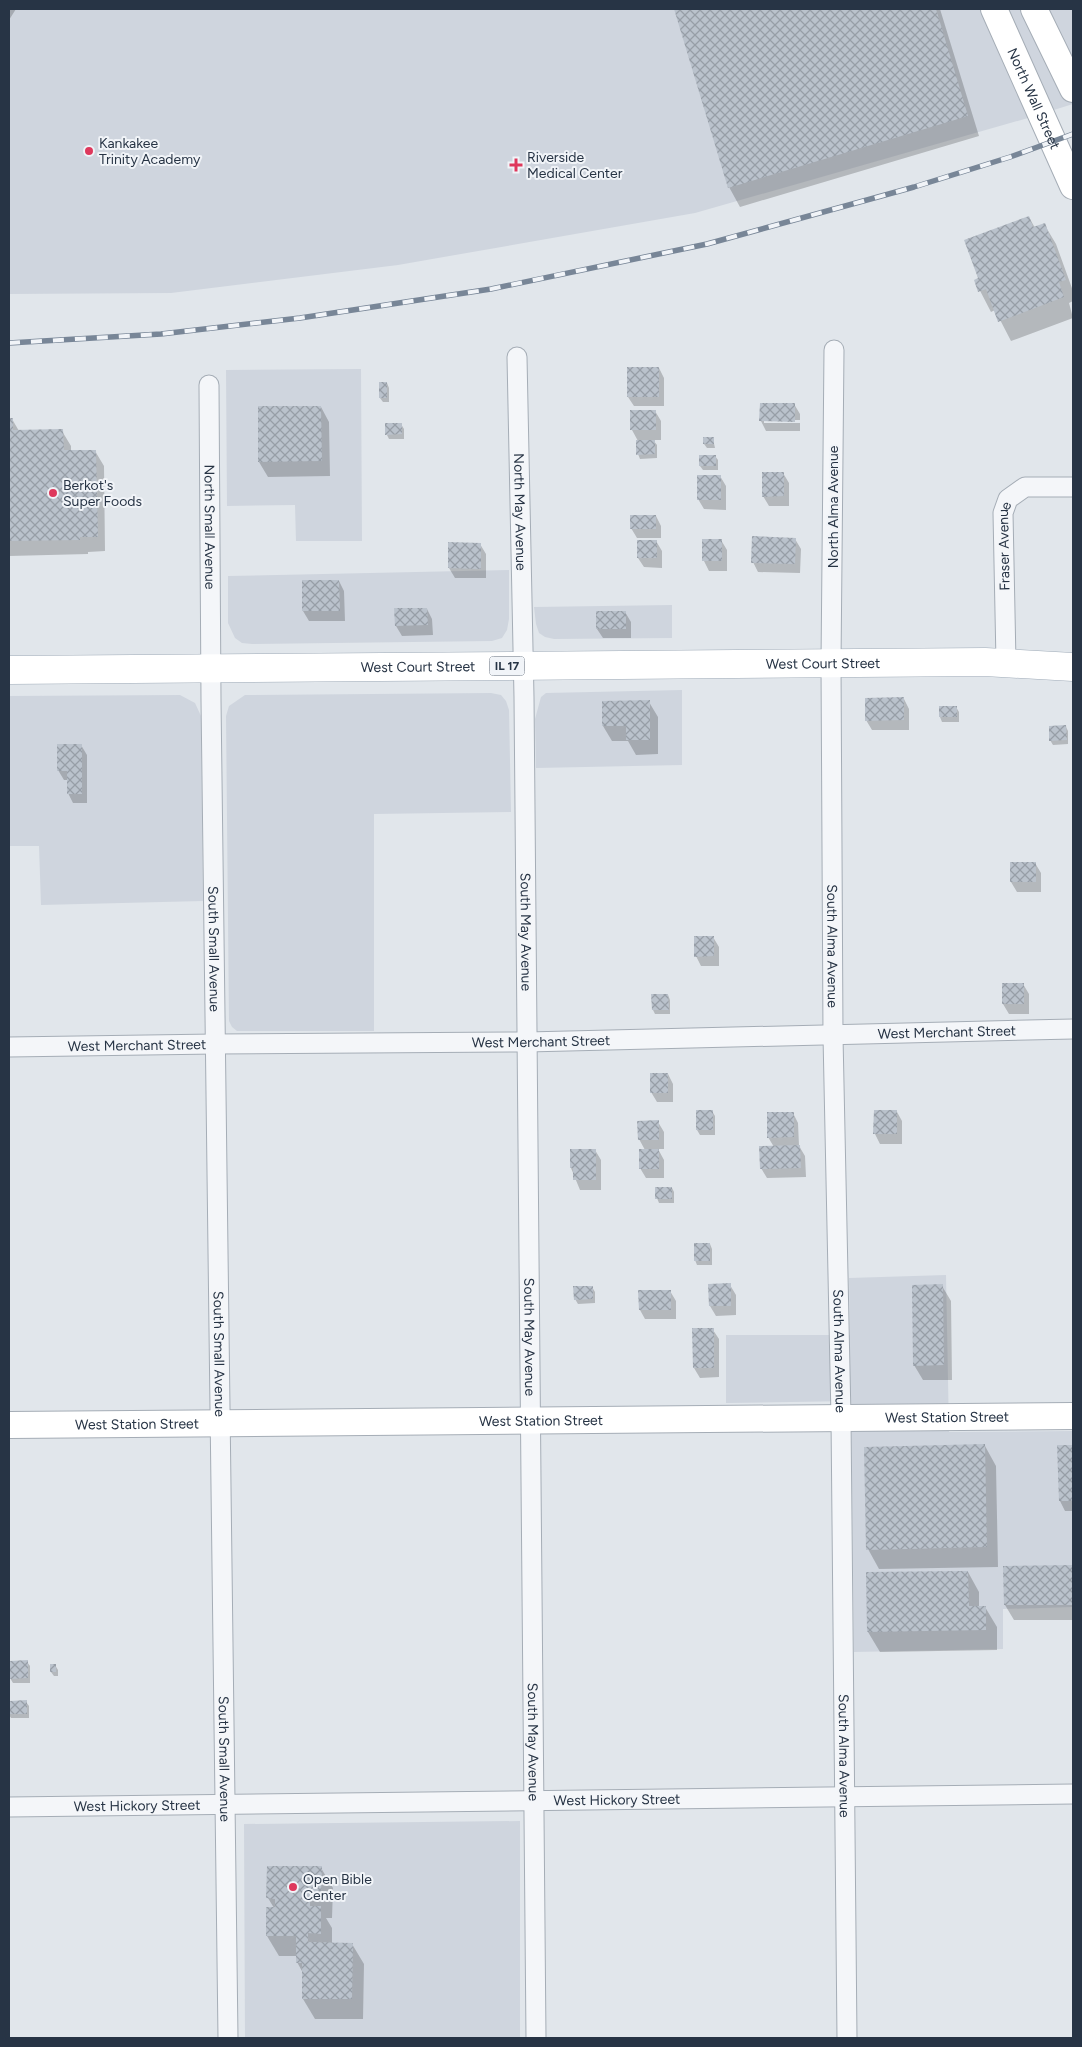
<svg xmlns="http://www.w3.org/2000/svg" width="1082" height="2047" font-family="Figtree,sans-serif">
  <defs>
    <pattern id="building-cross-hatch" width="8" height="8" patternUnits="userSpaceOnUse" patternTransform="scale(1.25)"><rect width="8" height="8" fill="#bac2cc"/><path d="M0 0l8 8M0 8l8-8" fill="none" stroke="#979ea7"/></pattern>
  </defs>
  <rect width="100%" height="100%" fill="#e1e6eb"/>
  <!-- built -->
  <path fill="#cfd5de" d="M9 9H1073V104L1028 118 695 213 398 265 171 293 9 294Z
    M361 369 362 541H296L295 505 227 506 226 370Z
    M509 570V619L507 630 502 638 492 641 252 644 242 643 235 638 228 623V576Z
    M672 605V638L554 639 545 637 539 633 536 624 534 607Z
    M682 690V765L536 768 535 719 541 697 546 693Z
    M491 693 501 695 506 701 509 710 511 812 374 814V1031H237L232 1027 229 1021 226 716 229 706 245 695Z
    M180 695 195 703 201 716 203 901 41 905 39 846H9V696Z
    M946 1275 949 1432 1073 1431V1607L1003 1609V1649L854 1652 851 1401 726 1403V1335H850L849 1278Z
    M520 1821V2038H245L244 1824Z"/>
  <!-- shadow -->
  <path fill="#0003" d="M9 9H16L9 20Z
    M676 9H940L979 136 740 207 729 187Z
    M1029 217 1035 228 1044 224 1056 244 1073 291V301L1069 303 1073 318 1011 341 995 310 991 312 975 281 980 279Z
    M659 368 664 378V406H634L628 397Z
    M387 383 389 388V402H383L380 398Z
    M794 404 800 414V420H764V423H800V431H766L761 421Z
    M321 407 329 422 330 476 268 477 259 462Z
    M655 411 661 421V440H653L657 445V458L640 459 638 454V441L632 430Z
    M9 419H12L19 431H62L71 446V451H95L104 466 105 551 88 552V554L9 556Z
    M401 424 404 429V439H389L387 435Z
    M713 439 715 448H707L704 444Z
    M715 456 718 460V470H703L700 466Z
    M783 473 789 483V506H769L763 496Z
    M720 476 726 486V510L704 509 698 499Z
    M656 516 661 526V538H637L631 528Z
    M795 539 801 549 800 573 758 572 753 562Z
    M704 540H721L727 550V571H709L704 561Z
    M656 541 662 551V568L644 567 638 558Z
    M480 544 486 554V578H455L449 568Z
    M303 581H339L344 591 345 621H309L303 611Z
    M427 609 432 619 433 635 402 636 396 626Z
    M625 612 631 622V638H603L597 629Z
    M904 699 909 709V730H872L866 720Z
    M649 702 658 717V754L636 755 628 741H612L603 726Z
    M940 707H956L959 712V722H942L940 717Z
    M1066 727 1068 731V744L1053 745 1050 740Z
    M81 745 87 755V803H73L68 793V780H64L58 770Z
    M1035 863 1041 873V892H1017L1011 882Z
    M713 937 719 947V966H701L696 956Z
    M1023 984 1029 994V1014H1009L1003 1004Z
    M668 995 670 1000V1014H655L653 1010Z
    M668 1074 673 1084V1102H657L651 1092Z
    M697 1111H712L715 1116V1135H700L697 1130Z
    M875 1112H897L902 1121V1144H880L875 1134Z
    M793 1113 798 1123 799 1146 805 1156 806 1177 767 1178 761 1168 774 1147 768 1137Z
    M658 1122 664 1132V1149H658L664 1160V1178H646L640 1168 645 1150 639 1139Z
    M595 1150 601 1160V1190H580L571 1168Z
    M672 1188 674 1192V1203H659L657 1198Z
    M710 1244 712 1249V1265H697L695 1260Z
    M730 1285 736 1295V1315L716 1316 710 1306Z
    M942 1286 951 1301 952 1380H923L914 1365Z
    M592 1287 595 1292V1303L578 1304 575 1299Z
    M670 1291 676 1301V1319H645L640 1310Z
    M713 1330 719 1339V1377L700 1378 694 1368Z
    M985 1446 996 1466 998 1567 879 1569 868 1549Z
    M1073 1446V1511H1065L1060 1501 1059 1447Z
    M1005 1567H1073V1620H1014L1005 1605Z
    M968 1572 979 1592V1607H985L997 1627V1650L880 1652 868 1632Z
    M27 1662 30 1666V1683H13L10 1678Z
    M55 1665 58 1670V1676H54L51 1672Z
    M9 1702H26L29 1706V1718H11L9 1715Z
    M321 1868 333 1888 332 1918H326L332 1928V1944H352L364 1964 363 2019H315L303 1999V1973L297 1962V1956H279L267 1936 274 1908 268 1898Z"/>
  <!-- building -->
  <path fill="url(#building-cross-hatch)" d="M674 9H936L968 116 728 188Z
    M1029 216 1033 227 1045 223 1066 280 1059 282 1064 297 998 322 986 289 978 292 974 280 978 278 964 240Z
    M627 367H659V397H627Z
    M379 382H387V398H379Z
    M760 403H795V422L759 421Z
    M258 406H321L322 461 258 462Z
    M630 410H656V430H630Z
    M9 418H13V430L63 429 64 450H96L98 537H80V540L9 541Z
    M385 423H402V434L385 435Z
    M703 437H714V444H703Z
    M636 440H655V454L636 455Z
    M699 455H716V466H699Z
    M762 472H784V496L762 497Z
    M697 475H721V500H697Z
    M630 515H656V529H630Z
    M752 536 796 538 795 564 751 563Z
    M702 539H722V561H702Z
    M637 540H657V558H637Z
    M448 542 481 543V569L448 568Z
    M302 580H339L340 611H302Z
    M394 608H427L428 625 395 626Z
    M596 611H626V629H596Z
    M904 697V720L865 721V698Z
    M650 700V740H626V726H602V701Z
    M939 706H957V717H939Z
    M1066 725 1067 740 1049 741V726Z
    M57 744H82V794H67V771H57Z
    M1010 862H1036V882H1010Z
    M694 936H714V956L694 957Z
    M1002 983H1024V1004H1002Z
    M651 994H668L669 1010H652Z
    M650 1073H668V1093H650Z
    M696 1110H713V1130H696Z
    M874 1110H897V1134H873Z
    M767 1112H794V1137L767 1138Z
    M659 1120V1140H638L637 1121Z
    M800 1145 801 1168 760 1169 759 1146Z
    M570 1149H596V1180H573V1168H570Z
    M639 1149H659V1169H639Z
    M655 1187H672V1199H655Z
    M694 1243H710V1261H694Z
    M731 1283V1306H709L708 1284Z
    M943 1284 944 1365 913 1366 912 1285Z
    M573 1286H593V1299L574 1300Z
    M638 1290H671V1310H639Z
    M692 1328H714V1368H693Z
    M985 1444 987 1547 866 1550 864 1447Z
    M1057 1445H1073V1501H1059Z
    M1073 1565V1605H1004L1003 1566Z
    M968 1571 969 1606H986V1630L867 1632 866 1572Z
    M28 1660V1678L9 1679V1661Z
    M50 1664H56V1672H50Z
    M27 1700V1714H9V1701Z
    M267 1866H322L321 1898H310V1906H321V1934L308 1933V1942L353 1943 352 1999H302V1963H296V1936H266V1907H275V1899L266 1898Z"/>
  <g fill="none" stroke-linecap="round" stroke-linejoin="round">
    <defs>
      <g id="minor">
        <path id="s1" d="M834 350 831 664 833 1036 841 1418 847 2038"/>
        <path id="s2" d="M517 357 524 697 536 2038"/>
        <path id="s3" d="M209 385 211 700 228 2038"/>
        <path id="s4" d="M1006 662 1003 513 1008 499 1025 487H1073"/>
        <path id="s5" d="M9 1047 215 1044 527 1042 1073 1029"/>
        <path id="s6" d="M9 1807 1073 1794"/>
      </g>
      <g id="secondary">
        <path id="s7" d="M994 9 1073 186"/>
        <path d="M1034 9 1073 89"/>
        <path id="s8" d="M9 1425 1073 1416"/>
      </g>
      <g id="primary">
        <path id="s9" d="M9 670 985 662 1073 667"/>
      </g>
    </defs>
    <!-- minor casing -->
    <use href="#minor" stroke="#a5adb6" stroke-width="21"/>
    <!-- secondary casing -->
    <use href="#secondary" stroke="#a5adb6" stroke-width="28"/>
    <!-- primary casing -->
    <use href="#primary" stroke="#9fabb8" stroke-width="29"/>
    <!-- minor -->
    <use href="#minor" stroke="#f4f6f9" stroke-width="19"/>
    <!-- secondary -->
    <use href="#secondary" stroke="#fff" stroke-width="26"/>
    <!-- primary -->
    <use href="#primary" stroke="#fff" stroke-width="28"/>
    <defs>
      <path id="rail" d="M9 343 161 334 300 318 491 289 707 244 914 187 1010 157 1073 134"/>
    </defs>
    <!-- rail casing -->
    <use href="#rail" stroke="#788697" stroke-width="5.5"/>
    <!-- rail -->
    <use href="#rail" stroke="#f1f4f8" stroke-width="4" stroke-dasharray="11" stroke-linecap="butt"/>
  </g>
  <!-- markers -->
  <g fill="#de385c" stroke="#f1f4f8" stroke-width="2">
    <circle cx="89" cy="151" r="5"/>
    <path d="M513.5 157.5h5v5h5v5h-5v5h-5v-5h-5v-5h5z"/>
    <circle cx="53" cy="493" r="5"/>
    <circle cx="293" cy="1887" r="5"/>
  </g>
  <g text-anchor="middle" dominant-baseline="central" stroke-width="4" stroke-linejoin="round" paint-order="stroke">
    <!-- shield labels -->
    <rect fill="#f1f4f8" stroke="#646e7b" stroke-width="1" x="489.5" y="656.5" width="35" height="19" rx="4"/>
    <g font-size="12" font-weight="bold" fill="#273445">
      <text x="507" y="666">IL 17</text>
    </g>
    <!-- street labels -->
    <g font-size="14" fill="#273445" stroke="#f1f4f8">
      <text stroke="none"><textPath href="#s7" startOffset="98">North Wall Street</textPath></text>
      <text transform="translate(833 507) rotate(-90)">North Alma Avenue</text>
      <text stroke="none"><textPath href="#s2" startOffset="155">North May Avenue</textPath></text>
      <text stroke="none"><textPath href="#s3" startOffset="142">North Small Avenue</textPath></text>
      <text stroke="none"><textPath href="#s4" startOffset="116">Fraser Avenue</textPath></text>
      <text stroke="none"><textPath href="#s9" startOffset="814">West Court Street</textPath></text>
      <text stroke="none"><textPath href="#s9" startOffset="409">West Court Street</textPath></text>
      <text stroke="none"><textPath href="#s2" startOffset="575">South May Avenue</textPath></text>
      <text stroke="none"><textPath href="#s1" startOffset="596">South Alma Avenue</textPath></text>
      <text stroke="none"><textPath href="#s3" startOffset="564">South Small Avenue</textPath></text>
      <text stroke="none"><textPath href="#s5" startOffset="938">West Merchant Street</textPath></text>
      <text stroke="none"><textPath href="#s5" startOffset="532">West Merchant Street</textPath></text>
      <text stroke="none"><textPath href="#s5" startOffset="128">West Merchant Street</textPath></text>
      <text stroke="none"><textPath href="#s2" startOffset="980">South May Avenue</textPath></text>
      <text stroke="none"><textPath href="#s1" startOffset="1001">South Alma Avenue</textPath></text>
      <text stroke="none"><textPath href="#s3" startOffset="969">South Small Avenue</textPath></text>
      <text stroke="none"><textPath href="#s8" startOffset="938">West Station Street</textPath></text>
      <text stroke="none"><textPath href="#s8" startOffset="532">West Station Street</textPath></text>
      <text stroke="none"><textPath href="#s8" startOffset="128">West Station Street</textPath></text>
      <text stroke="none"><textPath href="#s2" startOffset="1385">South May Avenue</textPath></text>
      <text stroke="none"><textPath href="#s1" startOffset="1406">South Alma Avenue</textPath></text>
      <text stroke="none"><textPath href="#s3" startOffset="1374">South Small Avenue</textPath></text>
      <text stroke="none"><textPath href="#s6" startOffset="608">West Hickory Street</textPath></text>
      <text stroke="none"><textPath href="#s6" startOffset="128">West Hickory Street</textPath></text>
    </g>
    <!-- poi labels -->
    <g font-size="14" fill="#273445" stroke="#f1f4f8" text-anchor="start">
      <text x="99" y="143">Kankakee<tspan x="99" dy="16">Trinity Academy</tspan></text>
      <text x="527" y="157">Riverside<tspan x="527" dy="16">Medical Center</tspan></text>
      <text x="63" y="485">Berkot's<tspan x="63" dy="16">Super Foods</tspan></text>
      <text x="303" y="1879">Open Bible<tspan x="303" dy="16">Center</tspan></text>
    </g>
  </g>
  <!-- border -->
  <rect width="1082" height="2047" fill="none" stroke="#273445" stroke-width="20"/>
</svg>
